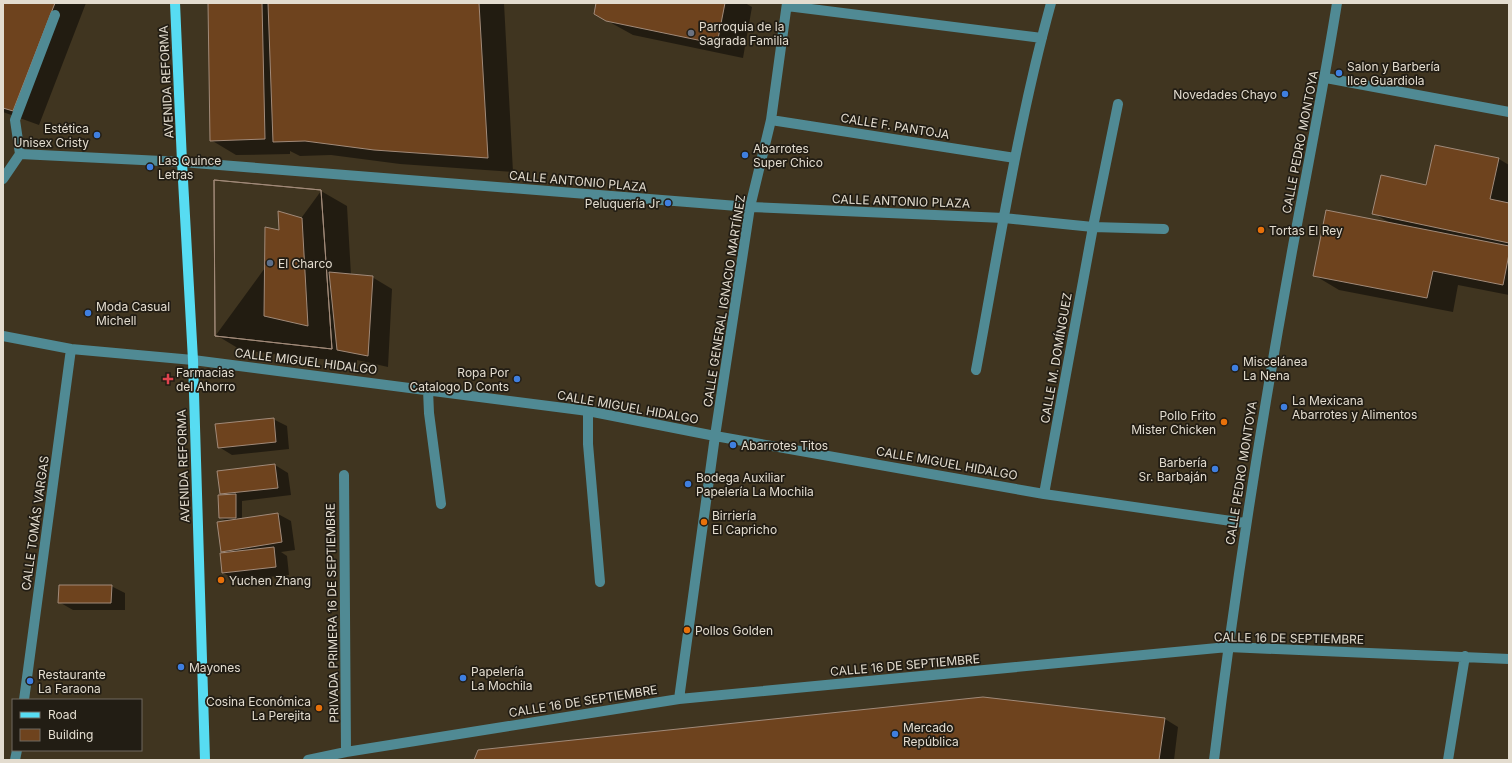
<svg xmlns="http://www.w3.org/2000/svg" width="1512" height="763" font-family="Inter,sans-serif">
  <rect width="100%" height="100%" fill="#403520"/>
  <!-- shadow -->
  <path fill="#0007" d="M3 3H86L39 125 3 112Z
    M209 3H504L513 172 400 164 331 155 300 156 290 151V154L236 155 211 140Z
    M597 3H745L752 7 743 58 633 35 595 14Z
    M1499 159 1509 165V295L1458 285 1453 312 1339 290 1314 275 1392 224 1373 213 1427 186Z
    M321 191 347 206 351 275 372 277 392 289 388 367 357 360V363L241 350 216 335Z
    M273 419 287 426 289 449 232 455 219 447Z
    M275 465 288 473 291 495 242 501V519L278 514 291 521 295 550 281 552 287 556 289 575 237 580 223 573 226 553 222 551 227 521 220 518 224 496 220 494Z
    M111 586 125 593V610H73L59 602Z
    M983 698 1165 719 1178 727 1174 760H475Z"/>
  <!-- building -->
  <path fill="#6e431e" stroke="#a18a79" fill-rule="evenodd" d="M3 3H55L13 111 3 108Z
    M208 3H262L265 139 210 141Z
    M268 3H479L488 158 374 150 305 141 273 142Z
    M596 3H725L717 44 606 21 594 14Z
    M1435 145 1499 158 1490 199 1509 203V243L1372 214 1381 175 1426 185Z
    M214 180 321 190 332 349 215 336ZM278 211 302 218 308 326 264 316 265 227 279 230Z
    M214 180 321 190 332 349 215 336Z
    M1326 210 1509 246V254L1503 285 1433 271 1427 298 1313 276Z
    M329 272 373 276 368 356 337 350Z
    M274 418 276 442 218 448 215 424Z
    M275 464 278 488 220 494 217 471Z
    M236 494V518H219L218 495Z
    M278 513 282 542 221 552 217 522Z
    M274 547 276 567 222 573 220 553Z
    M59 585H112L111 603H58Z
    M983 697 1165 718 1159 760H474L478 750Z"/>
  <g fill="none" stroke-linecap="round" stroke-linejoin="round">
    <!-- minor -->
    <path stroke="#508a94" stroke-width="10" d="M787 6 1042 38
      M1326 78 1509 112
      M771 120 1015 158
      M20 154 15 120 55 15
      M3 179 20 154 182 162 750 207 1004 218 1093 227 1164 229
      M3 336 71 349 193 360 588 411 715 436 1044 494 1245 523
      M976 370C999 247 1018 123 1051 3
      M428 390 429 413 441 504
      M588 411V444L600 582
      M344 475 346 752
      M1044 494 1093 227 1118 104
      M679 699 715 436 750 207 771 120 787 3
      M24 700 71 349
      M15 760 17 750
      M308 760 346 752 679 699 1228 647 1509 659
      M1214 760C1235 588 1262 416 1293 246 1308 165 1324 84 1337 3
      M1448 760 1465 656"/>
    <!-- major -->
    <path stroke="#57dcf2" stroke-width="10" d="M175 3 182 162 193 360 205 760"/>
  </g>
  <!-- markers -->
  <circle fill="#6b7280" stroke="#221d14" stroke-width="1.5" cx="691" cy="33" r="4"/>
  <g fill="#3f7fe0" stroke="#221d14" stroke-width="1.5">
    <circle cx="1339" cy="73" r="4"/>
    <circle cx="1285" cy="94" r="4"/>
    <circle cx="97" cy="135" r="4"/>
    <circle cx="745" cy="155" r="4"/>
    <circle cx="150" cy="167" r="4"/>
    <circle cx="668" cy="203" r="4"/>
    <circle cx="88" cy="313" r="4"/>
    <circle cx="1235" cy="368" r="4"/>
    <circle cx="517" cy="379" r="4"/>
    <circle cx="1284" cy="407" r="4"/>
    <circle cx="733" cy="445" r="4"/>
    <circle cx="1215" cy="469" r="4"/>
    <circle cx="688" cy="484" r="4"/>
    <circle cx="181" cy="667" r="4"/>
    <circle cx="463" cy="678" r="4"/>
    <circle cx="30" cy="681" r="4"/>
    <circle cx="895" cy="734" r="4"/>
  </g>
  <g fill="#e8710a" stroke="#221d14" stroke-width="1.5">
    <circle cx="1261" cy="230" r="4"/>
    <circle cx="1224" cy="422" r="4"/>
    <circle cx="704" cy="522" r="4"/>
    <circle cx="221" cy="580" r="4"/>
    <circle cx="687" cy="630" r="4"/>
    <circle cx="319" cy="708" r="4"/>
  </g>
  <circle fill="#5c6f8a" stroke="#221d14" stroke-width="1.5" cx="270" cy="263" r="4"/>
  <path fill="#e0444e" stroke="#221d14" stroke-width="1.5" d="M166 373h4v4h4v4h-4v4h-4v-4h-4v-4h4z"/>
  <g text-anchor="middle" dominant-baseline="central" stroke-width="3.5" stroke-linejoin="round" paint-order="stroke">
    <!-- poi labels -->
    <g font-size="12" fill="#e3dccf" stroke="#221d14" text-anchor="start">
      <text x="699" y="26">Parroquia de la<tspan x="699" dy="14">Sagrada Familia</tspan></text>
      <text x="1347" y="66">Salon y Barbería<tspan x="1347" dy="14">Ilce Guardiola</tspan></text>
      <text x="1277" y="94" text-anchor="end">Novedades Chayo</text>
      <text x="89" y="128" text-anchor="end">Estética<tspan x="89" dy="14">Unisex Cristy</tspan></text>
      <text x="753" y="148">Abarrotes<tspan x="753" dy="14">Super Chico</tspan></text>
      <text x="158" y="160">Las Quince<tspan x="158" dy="14">Letras</tspan></text>
      <text x="660" y="203" text-anchor="end">Peluquería Jr</text>
      <text x="1269" y="230">Tortas El Rey</text>
      <text x="278" y="263">El Charco</text>
      <text x="96" y="306">Moda Casual<tspan x="96" dy="14">Michell</tspan></text>
      <text x="1243" y="361">Miscelánea<tspan x="1243" dy="14">La Nena</tspan></text>
      <text x="176" y="372">Farmacias<tspan x="176" dy="14">del Ahorro</tspan></text>
      <text x="509" y="372" text-anchor="end">Ropa Por<tspan x="509" dy="14">Catalogo D Conts</tspan></text>
      <text x="1292" y="400">La Mexicana<tspan x="1292" dy="14">Abarrotes y Alimentos</tspan></text>
      <text x="1216" y="415" text-anchor="end">Pollo Frito<tspan x="1216" dy="14">Mister Chicken</tspan></text>
      <text x="741" y="445">Abarrotes Titos</text>
      <text x="1207" y="462" text-anchor="end">Barbería<tspan x="1207" dy="14">Sr. Barbaján</tspan></text>
      <text x="696" y="477">Bodega Auxiliar<tspan x="696" dy="14">Papelería La Mochila</tspan></text>
      <text x="712" y="515">Birriería<tspan x="712" dy="14">El Capricho</tspan></text>
      <text x="229" y="580">Yuchen Zhang</text>
      <text x="695" y="630">Pollos Golden</text>
      <text x="189" y="667">Mayones</text>
      <text x="471" y="671">Papelería<tspan x="471" dy="14">La Mochila</tspan></text>
      <text x="38" y="674">Restaurante<tspan x="38" dy="14">La Faraona</tspan></text>
      <text x="311" y="701" text-anchor="end">Cosina Económica<tspan x="311" dy="14">La Perejita</tspan></text>
      <text x="903" y="727">Mercado<tspan x="903" dy="14">República</tspan></text>
    </g>
    <!-- street labels -->
    <g font-size="12" fill="#e3dccf" stroke="#221d14">
      <text transform="translate(166 82) rotate(-93)">AVENIDA REFORMA</text>
      <text transform="translate(895 126) rotate(9)">CALLE F. PANTOJA</text>
      <text transform="translate(1300 142) rotate(-79)">CALLE PEDRO MONTOYA</text>
      <text transform="translate(578 181) rotate(5)">CALLE ANTONIO PLAZA</text>
      <text transform="translate(901 201) rotate(2)">CALLE ANTONIO PLAZA</text>
      <text transform="translate(724 301) rotate(-81)">CALLE GENERAL IGNACIO MARTÍNEZ</text>
      <text transform="translate(1056 358) rotate(-80)">CALLE M. DOMÍNGUEZ</text>
      <text transform="translate(306 361) rotate(7)">CALLE MIGUEL HIDALGO</text>
      <text transform="translate(628 407) rotate(10)">CALLE MIGUEL HIDALGO</text>
      <text transform="translate(947 463) rotate(10)">CALLE MIGUEL HIDALGO</text>
      <text transform="translate(183 466) rotate(-92)">AVENIDA REFORMA</text>
      <text transform="translate(1241 473) rotate(-81)">CALLE PEDRO MONTOYA</text>
      <text transform="translate(35 523) rotate(-82)">CALLE TOMÁS VARGAS</text>
      <text transform="translate(332 613) rotate(-91)">PRIVADA PRIMERA 16 DE SEPTIEMBRE</text>
      <text transform="translate(1289 638) rotate(1)">CALLE 16 DE SEPTIEMBRE</text>
      <text transform="translate(905 665) rotate(-5)">CALLE 16 DE SEPTIEMBRE</text>
      <text transform="translate(583 701) rotate(-9)">CALLE 16 DE SEPTIEMBRE</text>
    </g>
  </g>
  <!-- border -->
  <rect width="1512" height="763" fill="none" stroke="#e3dccf" stroke-width="8"/>
  <!-- legend -->
  <rect x="12" y="699" width="130" height="52" fill="#221d14" stroke="#6f695f"/>
  <rect x="20" y="712" width="20" height="6" fill="#57dcf2" stroke="#6f695f"/>
  <text x="48" y="719" font-size="12" fill="#e3dccf">Road</text>
  <rect x="20" y="729" width="20" height="12" fill="#6e431e" stroke="#6f695f"/>
  <text x="48" y="739" font-size="12" fill="#e3dccf">Building</text>
</svg>
